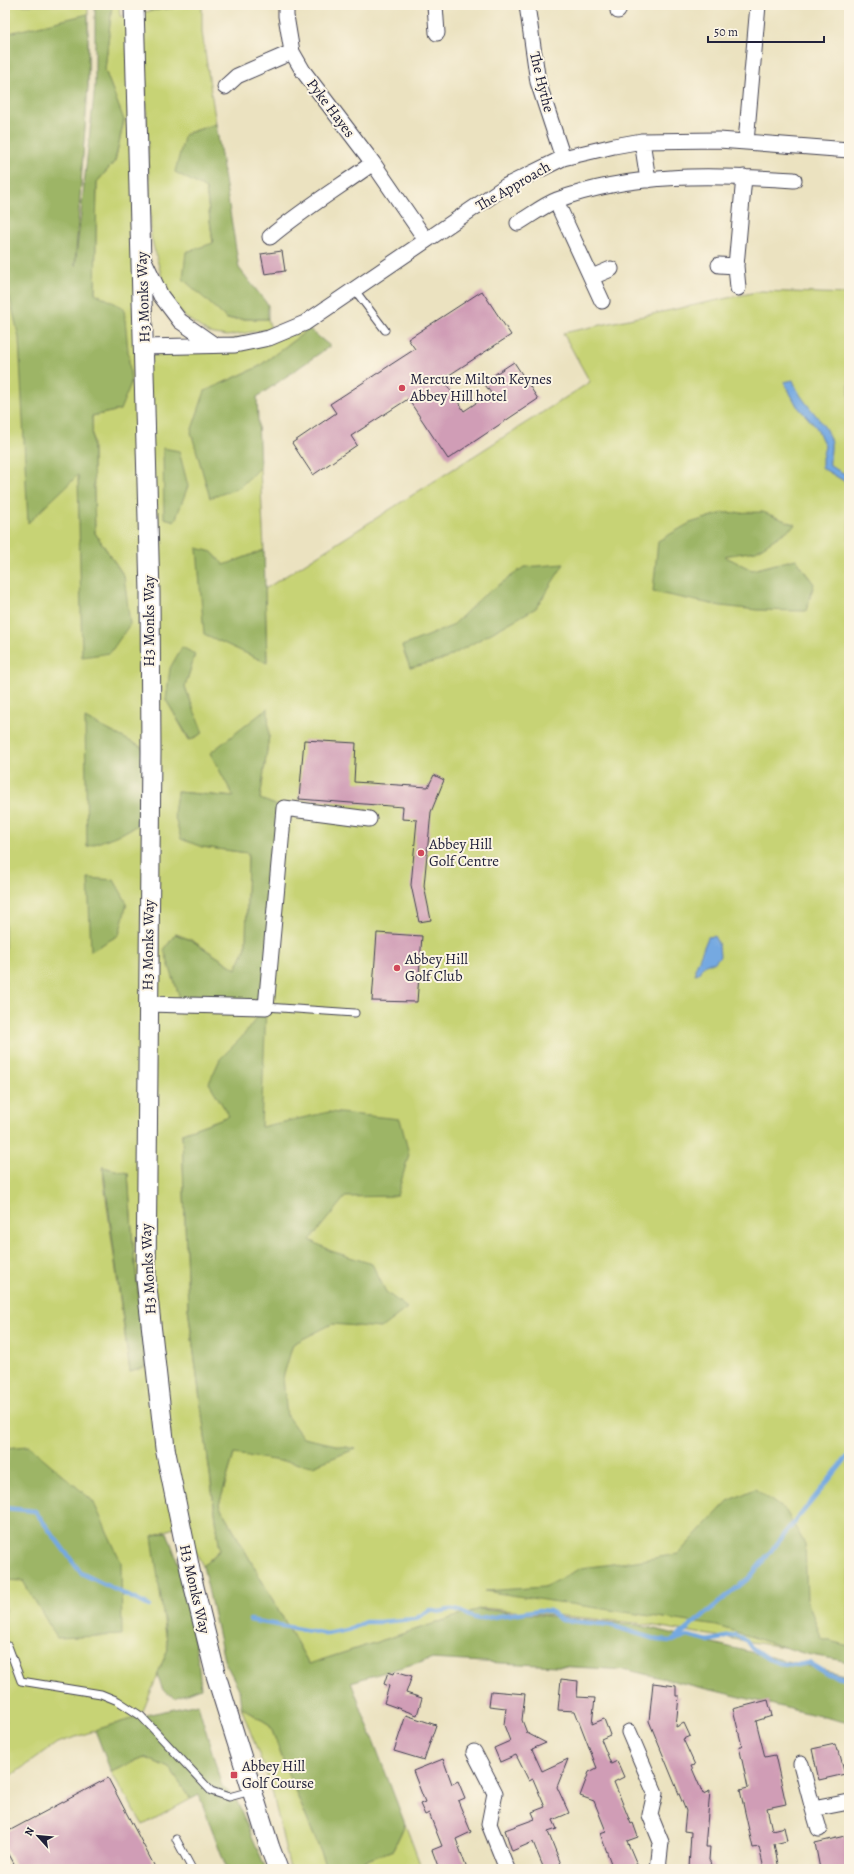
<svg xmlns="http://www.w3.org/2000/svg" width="854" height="1874" font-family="Alegreya,serif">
  <rect width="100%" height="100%" fill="#fcf5e5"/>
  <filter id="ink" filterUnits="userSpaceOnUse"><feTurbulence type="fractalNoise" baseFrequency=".025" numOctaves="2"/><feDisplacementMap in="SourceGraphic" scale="8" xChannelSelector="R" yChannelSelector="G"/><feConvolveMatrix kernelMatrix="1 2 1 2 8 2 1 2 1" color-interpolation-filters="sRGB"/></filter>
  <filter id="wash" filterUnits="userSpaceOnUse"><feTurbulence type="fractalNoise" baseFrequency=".012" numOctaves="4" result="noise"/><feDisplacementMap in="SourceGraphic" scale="16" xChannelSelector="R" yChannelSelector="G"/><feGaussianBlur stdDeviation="0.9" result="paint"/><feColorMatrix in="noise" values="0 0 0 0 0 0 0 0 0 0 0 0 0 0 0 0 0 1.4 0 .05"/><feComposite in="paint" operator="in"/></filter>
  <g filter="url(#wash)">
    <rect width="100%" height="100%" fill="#ebe2c0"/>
    <!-- green -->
    <path fill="#c7d375" stroke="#747a58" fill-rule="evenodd" d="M5 5H88V86L73 282 83 656 124 576 95 533 92 416 120 410 95 293 97 182 115 161 124 121 105 70 112 5H119L120 16 126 17 144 347 213 344 305 323 309 329 258 367 205 391 239 488 260 467 264 550 224 566 212 552 267 662 265 589 590 382 563 333 761 291 849 294V1658L637 1623 483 1608 309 1664 219 1505 234 1454 242 1132V1037L220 1059 230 1116 182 1133 188 1308 220 1550 203 1566 181 1525 153 1536 168 1650 141 1716 57 1743 5 1780ZM195 654 185 687 202 733 189 740 167 701ZM269 736 260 800 265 1007 176 934 191 940 236 969 246 947 248 853 202 847 177 792 235 797ZM103 1167 128 1174 133 1244 146 1367 130 1372 104 1183Z
      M193 5H202V32L216 124 185 134 206 189 213 244 186 252 227 319H268L271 329 227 336 209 333 185 317 166 293 151 237 143 12Z
      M241 1707 270 1725 289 1776 328 1869H290L271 1786Z
      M144 1757 169 1768 191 1799 143 1825 111 1772Z
      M405 1824 422 1869H344L393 1850Z"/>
    <!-- forest -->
    <path fill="#9db566" stroke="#606c50" d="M95 5H112L105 70 124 120 115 161 97 182 95 293 124 308 131 383 120 410 92 416 95 533 124 576 130 624 110 653 82 657 78 475 28 523 19 338 5 276V34L88 14V86L75 266 95 86Z
      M150 5H193L150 11Z
      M216 124 239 268 268 305V319H227L183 279 186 252 213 243 206 189 175 172 185 134Z
      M309 329 330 346 257 397 260 467 239 488 210 498 191 432 205 391 258 367Z
      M163 448 179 451 188 486 175 521 164 518Z
      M763 512 796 525 756 551 724 556 752 570 796 559 814 584 806 611 757 610 721 606 653 592 658 541 690 523 723 513Z
      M197 548 212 552 224 565 264 550 267 663 204 634Z
      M564 564 536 608 445 659 410 668 402 646 452 626 482 597 524 567Z
      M182 647 195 654 185 687 203 733 190 740 166 700 170 668Z
      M268 708 269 736 260 799 284 808 266 1007 261 1127 329 1112 400 1119 409 1154 397 1196 345 1197 310 1240 331 1251 372 1264 386 1292 407 1308 381 1328 332 1324 293 1344 283 1378 287 1416 303 1438 355 1449 313 1466 234 1454 219 1505 309 1664 479 1609 638 1625 849 1676V1723L628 1670 430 1659 351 1682 405 1824 393 1850 344 1869H328L289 1776 270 1725 241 1707 239 1689 224 1660 203 1566 220 1550 188 1308 182 1133 229 1116 209 1083 220 1059 242 1037 265 1007 182 1005 164 950 175 934 191 940 236 969 246 947 248 853 202 847 181 839 174 814 177 792 234 797 210 753Z
      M85 718 151 752 150 818 123 833 87 847Z
      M88 878 114 880 127 903 119 935 91 951Z
      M103 1167 128 1173 133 1244 146 1367 130 1372Z
      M29 1446 93 1501 121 1562 122 1635 57 1638 23 1581 5 1580V1448Z
      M755 1489 786 1511 805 1544 807 1600 822 1639 849 1646V1662L806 1654 717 1626 484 1591 544 1587 581 1568 636 1561 678 1554 728 1501Z
      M167 1532 182 1574 198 1660 201 1688 175 1698 163 1690 157 1675 168 1649 152 1536Z
      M198 1704 222 1786 236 1799 266 1869H227L199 1795 191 1799 169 1768 144 1757 111 1772 95 1730 141 1716Z"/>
    <!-- water -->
    <path fill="#74a9e1" stroke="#4b668e" d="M793 380C800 403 824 418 830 439 833 448 829 456 830 466L849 476V484L822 468V458L825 446 816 427 797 406 784 382Z
      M714 936 719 945 720 956 714 963C705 962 703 965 699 973L695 974V969L708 937Z"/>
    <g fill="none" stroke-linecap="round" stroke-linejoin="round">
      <!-- stream -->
      <path stroke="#74a9e1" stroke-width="4.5" d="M5 1508 35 1511 81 1573 149 1606
        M250 1620 327 1634 351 1629 365 1622H379L415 1619 430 1610C444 1615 445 1608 455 1610 464 1612 470 1618 480 1619L539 1610 550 1611 561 1620 610 1625 658 1640 672 1641 687 1636 708 1641 735 1635 746 1640 751 1647 768 1659 779 1663 797 1665 809 1663 825 1673 849 1679
        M677 1637 750 1577 849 1455"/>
    </g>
    <g id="blocks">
      <!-- building -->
      <path fill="#d09db6" d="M282 251 285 271 265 274 261 254Z
        M482 291 511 335 443 379 464 411 491 393 483 382 514 362 538 399 448 459 408 399 351 436 357 445 313 475 292 443 336 413 330 404 415 349 408 339Z
        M304 740 356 743 354 782 428 787 434 775 444 780 431 812 424 886 431 920 419 922 411 885 417 820 402 819 403 807 299 799Z
        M377 933 422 936 417 1002 372 1001Z
        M395 1671 412 1676 406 1693 422 1698 417 1715 384 1703 389 1686 384 1684 388 1672 394 1674Z
        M561 1679 578 1681 577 1697 595 1698 592 1724 604 1719 610 1735 601 1739 611 1764 617 1761 624 1777 614 1782 631 1824 633 1823 638 1837 627 1841 639 1869H613L600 1833 606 1831 594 1801 580 1796 589 1772 597 1768 575 1711 558 1710Z
        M653 1683 676 1686V1696H679L676 1727 684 1723 690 1736 683 1739 695 1765 691 1766 703 1794 710 1791 705 1847H710L709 1860 715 1869H689L691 1832 684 1831 686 1811 649 1721Z
        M491 1691 525 1694 522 1720 527 1733 546 1743 532 1749 542 1771 568 1759 557 1787 569 1813 553 1820 557 1829 548 1832 563 1869H544L533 1842 512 1851 505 1830 535 1819 532 1812 545 1807 533 1779 529 1781 516 1755 500 1762 494 1748 510 1741 504 1725 506 1708 489 1706Z
        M768 1700 772 1716 756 1721 765 1757 775 1755 786 1804 767 1808 772 1830 784 1827 787 1841 774 1844 779 1869H764L759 1847 753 1848 740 1790 748 1788 739 1746H742L733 1709Z
        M406 1715 436 1725 424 1760 394 1751Z
        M835 1744 837 1751H839L845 1774 819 1780 812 1749Z
        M443 1759 452 1784 458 1781 465 1798 458 1801 471 1832 456 1839 467 1869H439L432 1850 442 1846 429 1813 425 1815 420 1804 425 1802 413 1771Z
        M108 1778 156 1869H17L5 1847V1833Z
        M849 1835V1869H820L815 1843Z"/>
    </g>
  </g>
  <g filter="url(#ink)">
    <use href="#blocks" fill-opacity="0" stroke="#403f4f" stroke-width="1"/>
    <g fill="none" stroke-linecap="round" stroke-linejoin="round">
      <defs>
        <path id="service" d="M354 289 385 330
          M266 1007 355 1013
          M8 1646 21 1681 101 1694 118 1701 141 1716 211 1791 229 1797 251 1791
          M176 1839 192 1869"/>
        <path id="minor" d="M286 5V16L292 52 303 71 373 163 426 240
          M435 5 437 33
          M527 5 538 82 563 158
          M618 5V11
          M225 87 237 76 292 52
          M642 141 648 180
          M746 142 758 5
          M556 201 602 301
          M518 223C530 216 544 205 557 200 633 172 715 175 794 180
          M270 237C302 210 338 188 373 163
          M142 256 161 296 180 321 213 344
          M719 265 736 266
          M592 277 611 269
          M738 288 736 266 744 177
          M144 347 235 345 269 338 305 323 506 186 563 158 614 146 642 141 719 140 849 150
          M147 1004 266 1007 284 808 369 819
          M629 1732 655 1793 650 1815 661 1842 658 1869
          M474 1752 495 1793 489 1824 507 1869
          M801 1764 813 1809
          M819 1829 813 1809 849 1802"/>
        <path id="tertiary" d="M134 5 150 593 151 752 146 1279 165 1448 191 1575 215 1672 270 1848 278 1869"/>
      </defs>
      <!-- service casing -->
      <use href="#service" stroke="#403f4f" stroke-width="9"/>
      <!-- minor casing -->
      <use href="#minor" stroke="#403f4f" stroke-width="17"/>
      <!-- tertiary casing -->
      <use href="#tertiary" stroke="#403f4f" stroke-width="21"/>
      <!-- service -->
      <use href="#service" stroke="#fff" stroke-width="7"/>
      <!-- minor -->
      <use href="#minor" stroke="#fff" stroke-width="15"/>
      <!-- tertiary -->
      <use href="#tertiary" stroke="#fff" stroke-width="19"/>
    </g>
  </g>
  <!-- markers -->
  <g fill="#d1495b" stroke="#fcf5e5" stroke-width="1.5">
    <circle cx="402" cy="388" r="4"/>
    <circle cx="421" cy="853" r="4"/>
    <circle cx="397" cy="968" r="4"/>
    <rect x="230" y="1771" width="8" height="8" rx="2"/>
  </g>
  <g text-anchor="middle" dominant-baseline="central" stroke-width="4" stroke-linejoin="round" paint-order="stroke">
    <!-- street labels -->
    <g font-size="15" fill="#22223b" stroke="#fcf5e5">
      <text transform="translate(542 82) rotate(76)">The Hythe</text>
      <text transform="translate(331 108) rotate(53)">Pyke Hayes</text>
      <text transform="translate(513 186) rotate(-30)">The Approach</text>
      <text transform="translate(143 297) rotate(-92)">H3 Monks Way</text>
      <text transform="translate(149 621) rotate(-90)">H3 Monks Way</text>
      <text transform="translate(148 945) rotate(-89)">H3 Monks Way</text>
      <text transform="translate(148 1269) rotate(-93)">H3 Monks Way</text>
      <text transform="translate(195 1589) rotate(77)">H3 Monks Way</text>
    </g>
    <!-- poi labels -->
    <g font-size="15" fill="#22223b" stroke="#fcf5e5" text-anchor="start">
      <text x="410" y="379">Mercure Milton Keynes<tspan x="410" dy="17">Abbey Hill hotel</tspan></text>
      <text x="429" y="844">Abbey Hill<tspan x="429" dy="17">Golf Centre</tspan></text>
      <text x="405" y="959">Abbey Hill<tspan x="405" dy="17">Golf Club</tspan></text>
      <text x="242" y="1766">Abbey Hill<tspan x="242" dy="17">Golf Course</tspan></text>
    </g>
  </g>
  <!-- margin -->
  <rect width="854" height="1874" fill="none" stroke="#fcf5e5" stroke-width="20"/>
  <!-- north arrow -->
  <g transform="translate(38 1836) rotate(297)" stroke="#fcf5e5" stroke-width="3" paint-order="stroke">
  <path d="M0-3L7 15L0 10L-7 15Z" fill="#22223b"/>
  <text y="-6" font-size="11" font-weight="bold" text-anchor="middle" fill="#22223b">N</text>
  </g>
  <!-- scale -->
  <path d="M708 36v6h116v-6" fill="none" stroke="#22223b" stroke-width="2"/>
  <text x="714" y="36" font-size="12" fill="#22223b" stroke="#fcf5e5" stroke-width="3" paint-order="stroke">50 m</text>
</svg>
